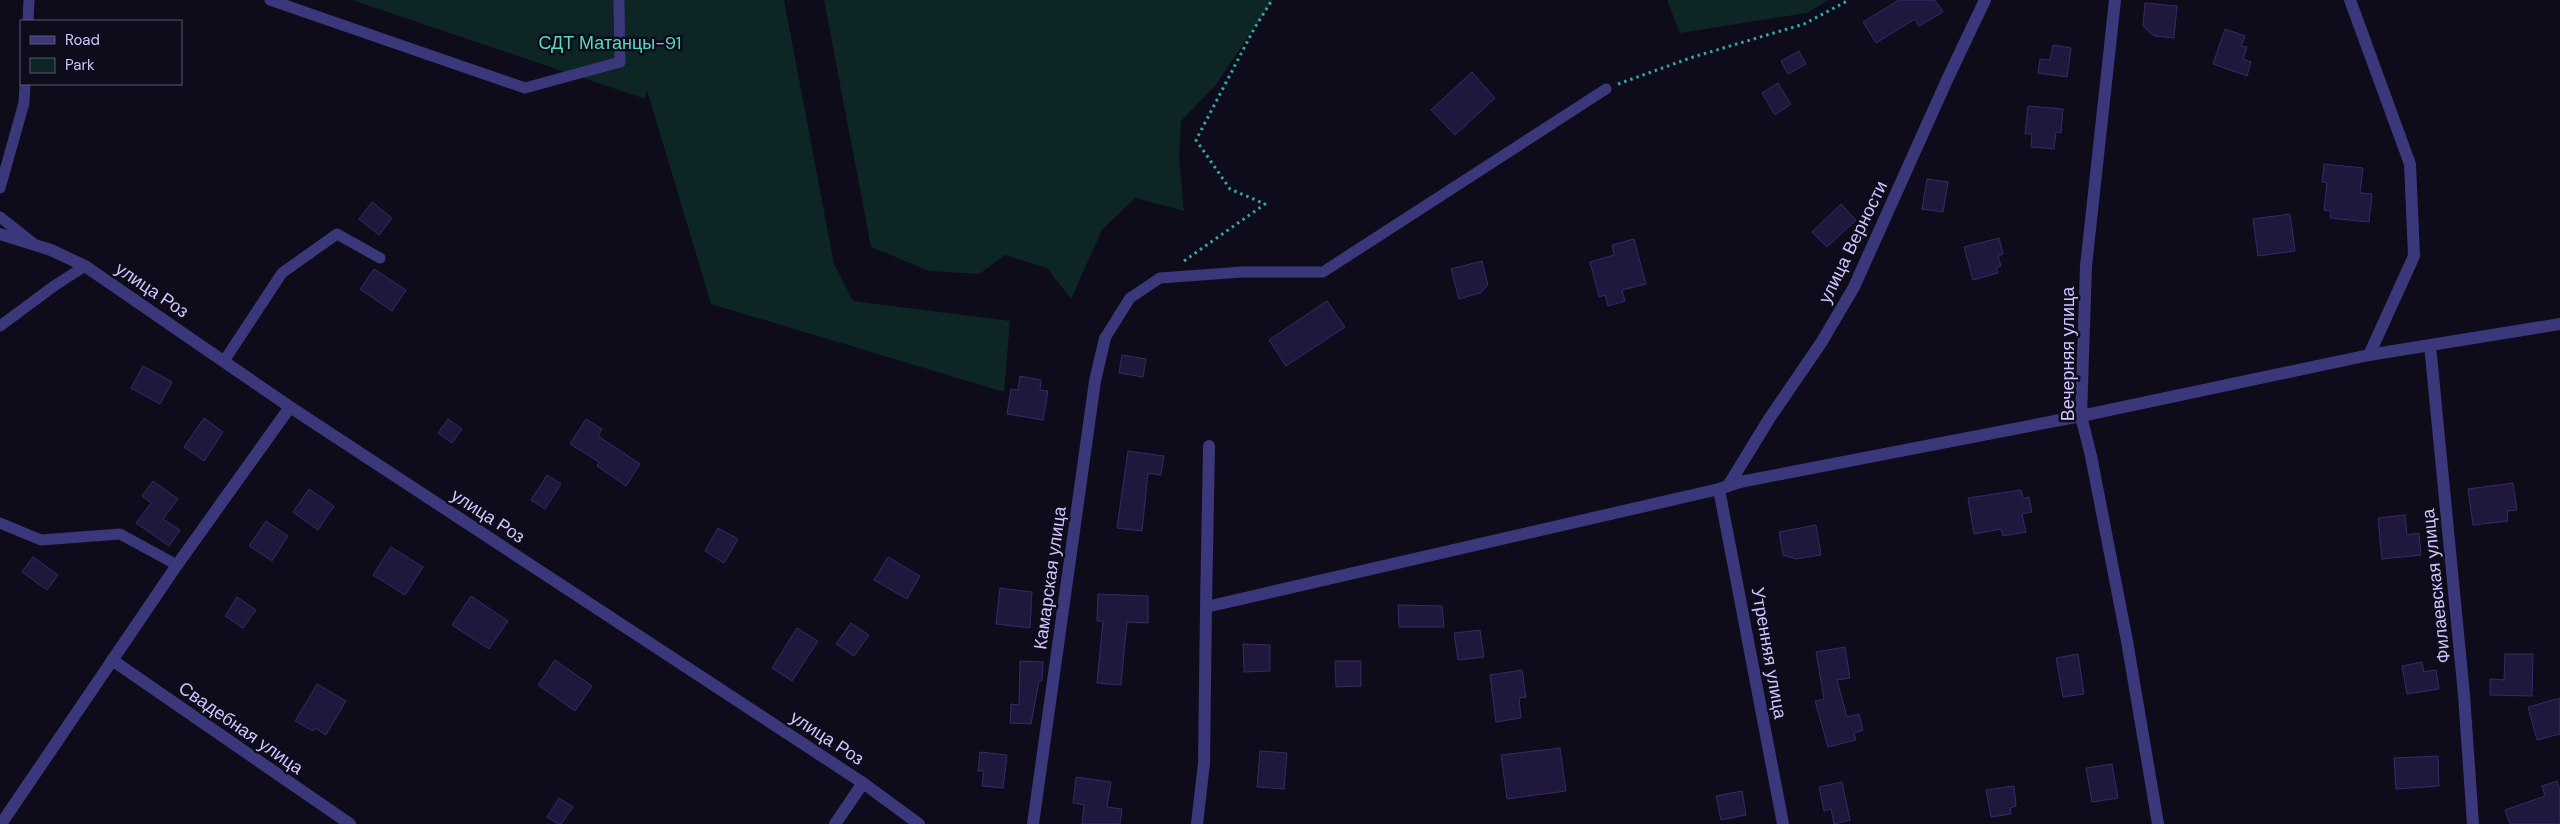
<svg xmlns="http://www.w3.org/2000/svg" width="2560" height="824" font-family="'DM Sans',sans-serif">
  <rect width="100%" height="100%" fill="#0e0b1b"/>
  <!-- green -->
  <path fill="#0e2525" d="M352 0H784L834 264 853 301 1010 321 1004 392 711 304 647 90 645 99Z
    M824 0H1273L1215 86 1181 121 1179 158 1184 211 1135 198 1102 230 1071 299 1047 268 1005 255 979 274 929 271 871 247Z
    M1667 0H1828L1807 13 1680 33Z"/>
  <!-- building -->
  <path fill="#20183c" stroke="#372a68" d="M1899 0H1935L1943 12 1919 26 1915 19 1876 43 1863 22Z
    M2145 3 2177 6 2174 38 2154 36 2143 26Z
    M2225 29 2245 36 2241 46 2247 47 2243 59 2251 62 2247 76 2213 64Z
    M2053 45 2071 48 2067 77 2038 73 2040 59 2050 60Z
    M1799 51 1806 64 1788 74 1781 61Z
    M1472 72 1495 98 1455 135 1431 110Z
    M1778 83 1791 104 1775 115 1762 93Z
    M2028 106 2063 109 2061 133 2056 132 2054 149 2031 147 2032 134H2025Z
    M2324 164 2363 168 2360 193 2372 194 2369 222 2330 218 2331 211 2324 210 2327 183 2322 182Z
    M1927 179 1948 182 1943 212 1922 209Z
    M372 202 392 218 379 235 359 219Z
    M1841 204 1856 220 1827 247 1812 232Z
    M2290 214 2295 251 2258 256 2253 219Z
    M1999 238 2003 254 1998 256 2001 266 1996 268 1998 273 1973 280 1964 247Z
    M1634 239 1646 284 1622 290 1625 301 1608 306 1605 295 1599 297 1590 262 1614 255 1612 245Z
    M1482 261 1488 285 1480 293 1459 299 1451 269Z
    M374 269 406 290 392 311 360 289Z
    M1327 301 1345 327 1286 366 1269 340Z
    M1122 355 1146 359 1143 377 1119 373Z
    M143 366 172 382 160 404 131 388Z
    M1020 376 1041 380 1040 390 1048 391 1043 420 1007 414 1011 389 1018 390Z
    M204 418 223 432 204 461 184 447Z
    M448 419 462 429 452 443 438 433Z
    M586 419 602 429 598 436 640 464 626 486 597 466 599 462 570 444Z
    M1128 451 1164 456 1161 475 1148 473 1142 531 1117 528Z
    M547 475 561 484 545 509 531 500Z
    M153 481 178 499 163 519 180 530 169 546 136 523 151 503 142 496Z
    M2513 483 2517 510 2507 511 2508 521 2473 525 2468 489Z
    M309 489 334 506 318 530 293 512Z
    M2021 490 2023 499 2029 497 2032 512 2022 514 2026 532 2003 536 2001 529 1974 534 1968 498Z
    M2405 515 2407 535 2419 533 2421 555 2382 559 2378 518Z
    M266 521 288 536 272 561 249 546Z
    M1816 525 1821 555 1796 559 1783 555 1779 532Z
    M718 528 738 539 724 563 705 551Z
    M391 547 423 567 405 595 373 575Z
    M33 557 58 575 47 590 22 572Z
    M888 557 920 576 907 599 874 580Z
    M1000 588 1032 592 1030 628 996 624Z
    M1098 594 1148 596V623L1127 622 1121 685 1097 683 1103 621H1097Z
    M471 596 508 621 489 649 452 625Z
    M237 597 256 610 243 628 225 616Z
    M1398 605 1442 606 1444 627H1399Z
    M851 623 869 635 854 656 836 644Z
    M797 628 818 641 792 681 772 668Z
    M1480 630 1484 657 1458 660 1454 633Z
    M1243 644 1270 645V671L1244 672Z
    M1845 647 1850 678 1837 680 1847 717 1859 714 1863 730 1854 733 1856 740 1828 747 1815 701 1824 699 1816 652Z
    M2078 654 2084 694 2063 697 2056 658Z
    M2505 654H2533L2532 696 2490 695V679L2504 680Z
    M555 660 592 686 575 711 538 685Z
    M1020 661 1043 662 1042 681H1039L1031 724 1010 723 1011 704 1019 705Z
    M1335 661H1361V686L1336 687Z
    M2422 662 2424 672 2436 670 2439 689 2407 694 2402 666Z
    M1522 670 1526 697 1519 698 1521 718 1496 722 1490 675Z
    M317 684 346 701 326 735 315 728 313 731 295 721Z
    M2560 698V734L2537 740 2528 707Z
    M1560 748 1566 791 1507 799 1501 755Z
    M1260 751 1287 753 1284 789 1257 787Z
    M980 752 1007 755 1003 788 982 786 984 771H978Z
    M2438 756 2439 786 2396 789 2394 758Z
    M2112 764 2118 798 2092 802 2086 768Z
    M1076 777 1111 782 1107 807 1122 809 1120 824H1082L1084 805 1073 803Z
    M2557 781 2560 791V824H2510L2505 810 2545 796 2542 786Z
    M1842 782 1850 820 1834 824 1831 809 1824 811 1819 787Z
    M2014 786 2016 806 2010 808 2011 814 1991 817 1986 790Z
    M1742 791 1746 815 1721 820 1716 796Z
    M559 798 573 807 561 824H558L547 817Z"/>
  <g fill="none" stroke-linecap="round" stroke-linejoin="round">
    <!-- path -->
    <path stroke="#2eaba6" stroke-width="3" stroke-dasharray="2.5 4" stroke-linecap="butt" d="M1618 84 1693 57 1804 24 1849 0
      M1184 261 1265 204 1230 189 1196 140 1254 29 1272 0"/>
    <!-- service -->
    <path stroke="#3a377a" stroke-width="11" d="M270 0 525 88 620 62 619 0
      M28 21 29 0
      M0 188 24 103 25 84
      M0 217 33 243
      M0 326 54 286 85 266
      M1105 338 1130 298 1160 278 1242 272H1323L1606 89
      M224 361 282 273 337 234 380 258
      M0 523 41 540 120 534 177 565"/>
    <!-- minor -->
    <path stroke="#3a377a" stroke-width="12" d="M2115 0 2086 266 2081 416 2091 456 2127 641 2158 824
      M2350 0 2410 164 2414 256 2369 355
      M0 234 51 250 85 266 290 407 863 783 919 824
      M2430 345 2464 695 2473 824
      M1728 486 1769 419 1821 343 1854 287 1947 80 1985 0
      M1719 489 1783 824
      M1206 607 1209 446
      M112 660 350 824
      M1 824 177 565 290 407
      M835 824 863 783
      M1033 824 1095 381 1105 338
      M1197 824 1204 763 1206 607 1719 489 1740 482 2081 416 2369 355 2560 324"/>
  </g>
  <g text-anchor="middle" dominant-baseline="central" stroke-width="5" stroke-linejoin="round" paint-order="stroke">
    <!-- park labels -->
    <g font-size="18" fill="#55dcbd" stroke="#0e0b1b">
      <text x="610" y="43">СДТ Матанцы-91</text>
    </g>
    <!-- street labels -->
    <g font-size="18" fill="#cec6fe" stroke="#0e0b1b">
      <text transform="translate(1853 242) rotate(-64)">улица Верности</text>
      <text transform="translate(152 290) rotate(34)">улица Роз</text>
      <text transform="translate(2068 354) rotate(-90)">Вечерняя улица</text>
      <text transform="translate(488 516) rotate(33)">улица Роз</text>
      <text transform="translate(1050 578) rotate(-82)">Камарская улица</text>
      <text transform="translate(2436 586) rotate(-96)">Филаевская улица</text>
      <text transform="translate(1769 653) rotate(80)">Утренняя улица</text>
      <text transform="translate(241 728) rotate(35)">Свадебная улица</text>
      <text transform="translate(827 738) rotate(33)">улица Роз</text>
    </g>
  </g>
  <!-- legend -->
  <rect x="20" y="20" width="162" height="65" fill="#0e0b1b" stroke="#5b5676"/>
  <rect x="30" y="36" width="25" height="8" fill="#3a377a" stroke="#5b5676"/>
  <text x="65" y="45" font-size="15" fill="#cec6fe">Road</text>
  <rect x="30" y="58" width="25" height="15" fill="#0e2525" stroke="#5b5676"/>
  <text x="65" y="70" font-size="15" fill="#cec6fe">Park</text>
</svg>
